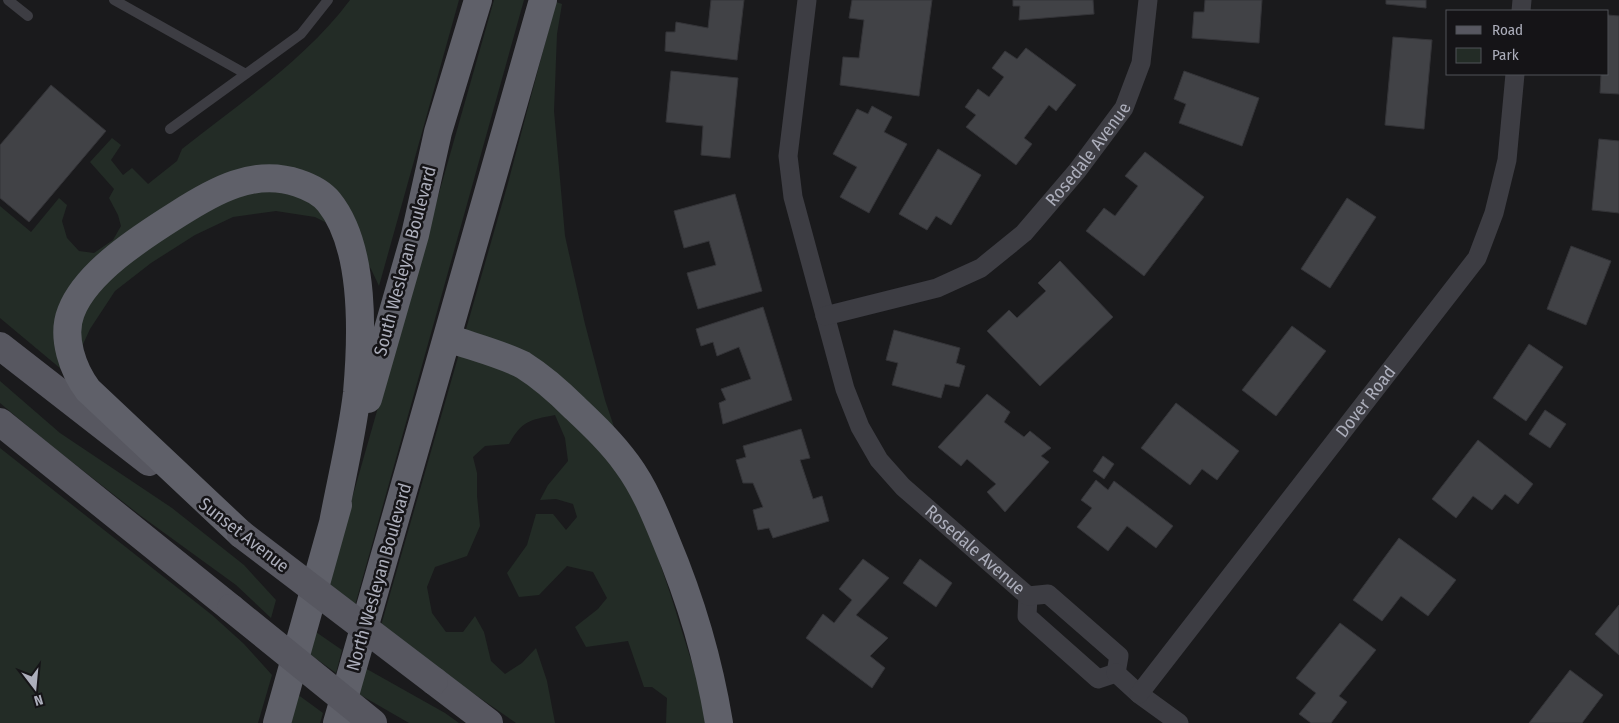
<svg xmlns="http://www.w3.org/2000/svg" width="1619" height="723" font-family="'Fira Sans Condensed',sans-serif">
  <rect width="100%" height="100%" fill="#1a1a1c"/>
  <!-- green -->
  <path fill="#232c26" d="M350 0H459L379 286 371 269 347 233 315 217 276 211 233 217 195 235 151 263 115 291 90 329 79 353 73 379 0 318V206L31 232 59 198 67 205 62 221 67 238 79 251 94 253 113 240 121 226 118 215 109 198 114 189 90 162 112 138 121 145 111 160 123 175 132 168 148 184 177 161 182 149C240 103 305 60 350 0Z
    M494 0H524L354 609 326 590Z
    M556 2 562 4 557 34 554 111 565 236 585 324 605 400 671 596 706 708 707 723H666L667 698 652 687H644L628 641 586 647 575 627 598 609 607 598 593 572 567 566 539 595 519 597 507 573 527 545 536 514H553L566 530 577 517 573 504 556 499 540 500 548 485 568 461 565 438 555 415C529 420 522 421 509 444L485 446 473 457 477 473V496L480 526 467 556 435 567 427 587 432 613 446 632H463L475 616 484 632 491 661 505 674 522 663 536 648 547 681 555 723H516L380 629 508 183Z
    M0 381 60 433 172 508 244 565 276 600 271 618 236 585 141 516 44 440 0 403Z
    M0 448 212 615 244 644 272 675 258 723H0Z
    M313 630 342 650 336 673 308 653Z
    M365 668 445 713 459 723H409L357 693Z
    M297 694 323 713 320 723H289Z"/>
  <!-- building -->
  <path fill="#414246" stroke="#343438" d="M711 0H744L737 60 665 51 666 32H675L676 22 708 28Z
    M852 0H932L919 96 840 85 843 57 859 58 864 20 849 18Z
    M1013 0H1093L1094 14 1019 20 1020 6H1013Z
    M1205 0H1262L1259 43 1192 38 1194 12H1204Z
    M1386 0H1426V8L1386 4Z
    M1608 15 1619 16V94L1600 93 1601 74H1608Z
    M1393 37 1432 40 1424 129 1385 125Z
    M1026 48 1076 85 1056 111 1049 105 1024 138 1032 144 1016 165 966 127 976 115 965 107 978 89 989 97 1004 77 992 68 1005 51 1017 59Z
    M671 71 738 78 730 158 701 155 703 126 666 122Z
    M1184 71 1259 98 1242 146 1179 123 1186 104 1174 99Z
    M51 85 106 131 29 222 0 198V145Z
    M872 106 892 117 884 132 907 144 869 213 840 197 857 167 833 154 857 109 868 114Z
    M1599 139 1619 141V213L1592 210Z
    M938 149 981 175 951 225 936 216 927 230 899 214Z
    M1145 152 1204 197 1144 276 1086 231 1104 208 1115 216 1138 186 1125 176Z
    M735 194 762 291 698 309 687 273 716 265 709 241 684 248 674 211Z
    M1347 198 1376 217 1330 288 1301 269Z
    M1571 246 1611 261 1586 325 1547 309Z
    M1060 261 1113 317 1040 386 987 331 1009 310 1017 318 1046 291 1038 283Z
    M763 307 792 400 723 424 719 403 726 400 721 389 751 379 739 347 717 356 713 342 701 346 696 329Z
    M1292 326 1326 351 1276 416 1242 390Z
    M894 330 960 348 956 363 965 366 959 387 945 384 941 398 892 385 898 363 886 360Z
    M1529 344 1563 367 1526 421 1493 398Z
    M987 394 1010 412 1004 422 1024 437 1030 431 1051 448 1041 456 1049 462 1005 512 987 492 996 484 967 459 961 466 938 447Z
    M1176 403 1239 451 1217 480 1202 469 1190 485 1141 448Z
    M1545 410 1566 424 1550 448 1529 434Z
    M801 429 810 458 800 460 813 499 822 496 829 521 773 538 769 528 758 530 753 510 763 507 753 483H743L736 460 746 457 743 446Z
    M1478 440 1533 484 1518 504 1505 494 1492 510 1473 496 1456 518 1432 499Z
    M1103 456 1114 464 1104 479 1093 471Z
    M1096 480 1108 490 1114 481 1173 526 1156 548 1127 526 1108 551 1077 527 1092 508 1081 500Z
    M1399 538 1456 580 1428 616 1401 596 1382 621 1353 600Z
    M863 559 889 578 856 615 888 638 870 656 885 668 872 688 806 638 823 614 834 623 852 600 839 589Z
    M920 559 952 583 936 607 903 583Z
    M1619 605V655L1595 634Z
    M1340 623 1376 650 1339 696 1347 702 1331 723H1311L1299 714 1316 693 1296 678Z
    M1570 670 1603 695 1582 723H1529Z"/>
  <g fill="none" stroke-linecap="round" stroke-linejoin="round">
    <!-- service -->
    <path stroke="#3d3d43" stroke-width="10" d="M8 0 28 16
      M114 0 246 74
      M170 129 301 34 328 0"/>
    <!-- minor -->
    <g stroke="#3d3d43" stroke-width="19">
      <path id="s1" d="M807 0 788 156 793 197 845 389 860 427 879 460 903 487 1028 596"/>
      <path d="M1521 11 1522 0"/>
      <path id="s2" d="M825 316 937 288 981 268 1024 233 1077 171 1124 108 1141 63 1148 0"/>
      <path d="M1028 596 1027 616 1098 679 1116 673"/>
      <path d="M1028 596 1048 594 1119 656 1116 673"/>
      <path d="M1116 673 1139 694 1179 723"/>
      <path id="s3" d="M1139 694 1477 258 1494 213 1507 160 1515 74"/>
    </g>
    <!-- primary -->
    <path stroke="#575760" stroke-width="28" d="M0 346 149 462
      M0 422 231 608
      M434 681 489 723"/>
    <!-- trunk -->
    <path stroke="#5f6069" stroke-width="28" d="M448 338C470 346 502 354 523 365 542 377 559 392 575 408 594 426 612 443 627 464 644 487 655 514 666 541 690 598 709 662 719 723
      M368 399 415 235 438 132 478 0
      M241 534 88 390C73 370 61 337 71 312 86 272 143 236 178 214 214 191 254 168 298 183 310 187 321 192 329 202 366 248 362 337 357 393 352 436 341 480 333 523
      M277 723 338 505
      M337 723 543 0"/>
    <!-- primary-bridge -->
    <path stroke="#575760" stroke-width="28" d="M241 534 434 681
      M231 608 373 723"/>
  </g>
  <g text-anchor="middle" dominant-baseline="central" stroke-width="5" stroke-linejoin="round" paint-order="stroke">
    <!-- street labels -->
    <g font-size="18" fill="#acaebb" stroke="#151417">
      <text stroke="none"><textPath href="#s2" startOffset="321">Rosedale Avenue</textPath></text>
      <text transform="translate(405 261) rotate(-75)">South Wesleyan Boulevard</text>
      <text stroke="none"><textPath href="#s3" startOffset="370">Dover Road</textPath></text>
      <text transform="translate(244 535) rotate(38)">Sunset Avenue</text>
      <text stroke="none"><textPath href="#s1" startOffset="608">Rosedale Avenue</textPath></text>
      <text transform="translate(379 577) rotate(-74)">North Wesleyan Boulevard</text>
    </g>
  </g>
  <!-- legend -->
  <rect x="1446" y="10" width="162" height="65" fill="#151417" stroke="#515259"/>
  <rect x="1456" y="26" width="25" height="8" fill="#575760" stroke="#515259"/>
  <text x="1492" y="35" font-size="15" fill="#acaebb">Road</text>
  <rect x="1456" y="48" width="25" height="15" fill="#232c26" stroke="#515259"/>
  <text x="1492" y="60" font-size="15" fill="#acaebb">Park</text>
  <!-- north arrow -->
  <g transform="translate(35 688) rotate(164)" stroke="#151417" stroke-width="4" paint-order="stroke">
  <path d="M0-4L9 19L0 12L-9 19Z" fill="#acaebb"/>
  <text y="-8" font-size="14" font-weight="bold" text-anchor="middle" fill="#acaebb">N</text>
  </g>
</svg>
